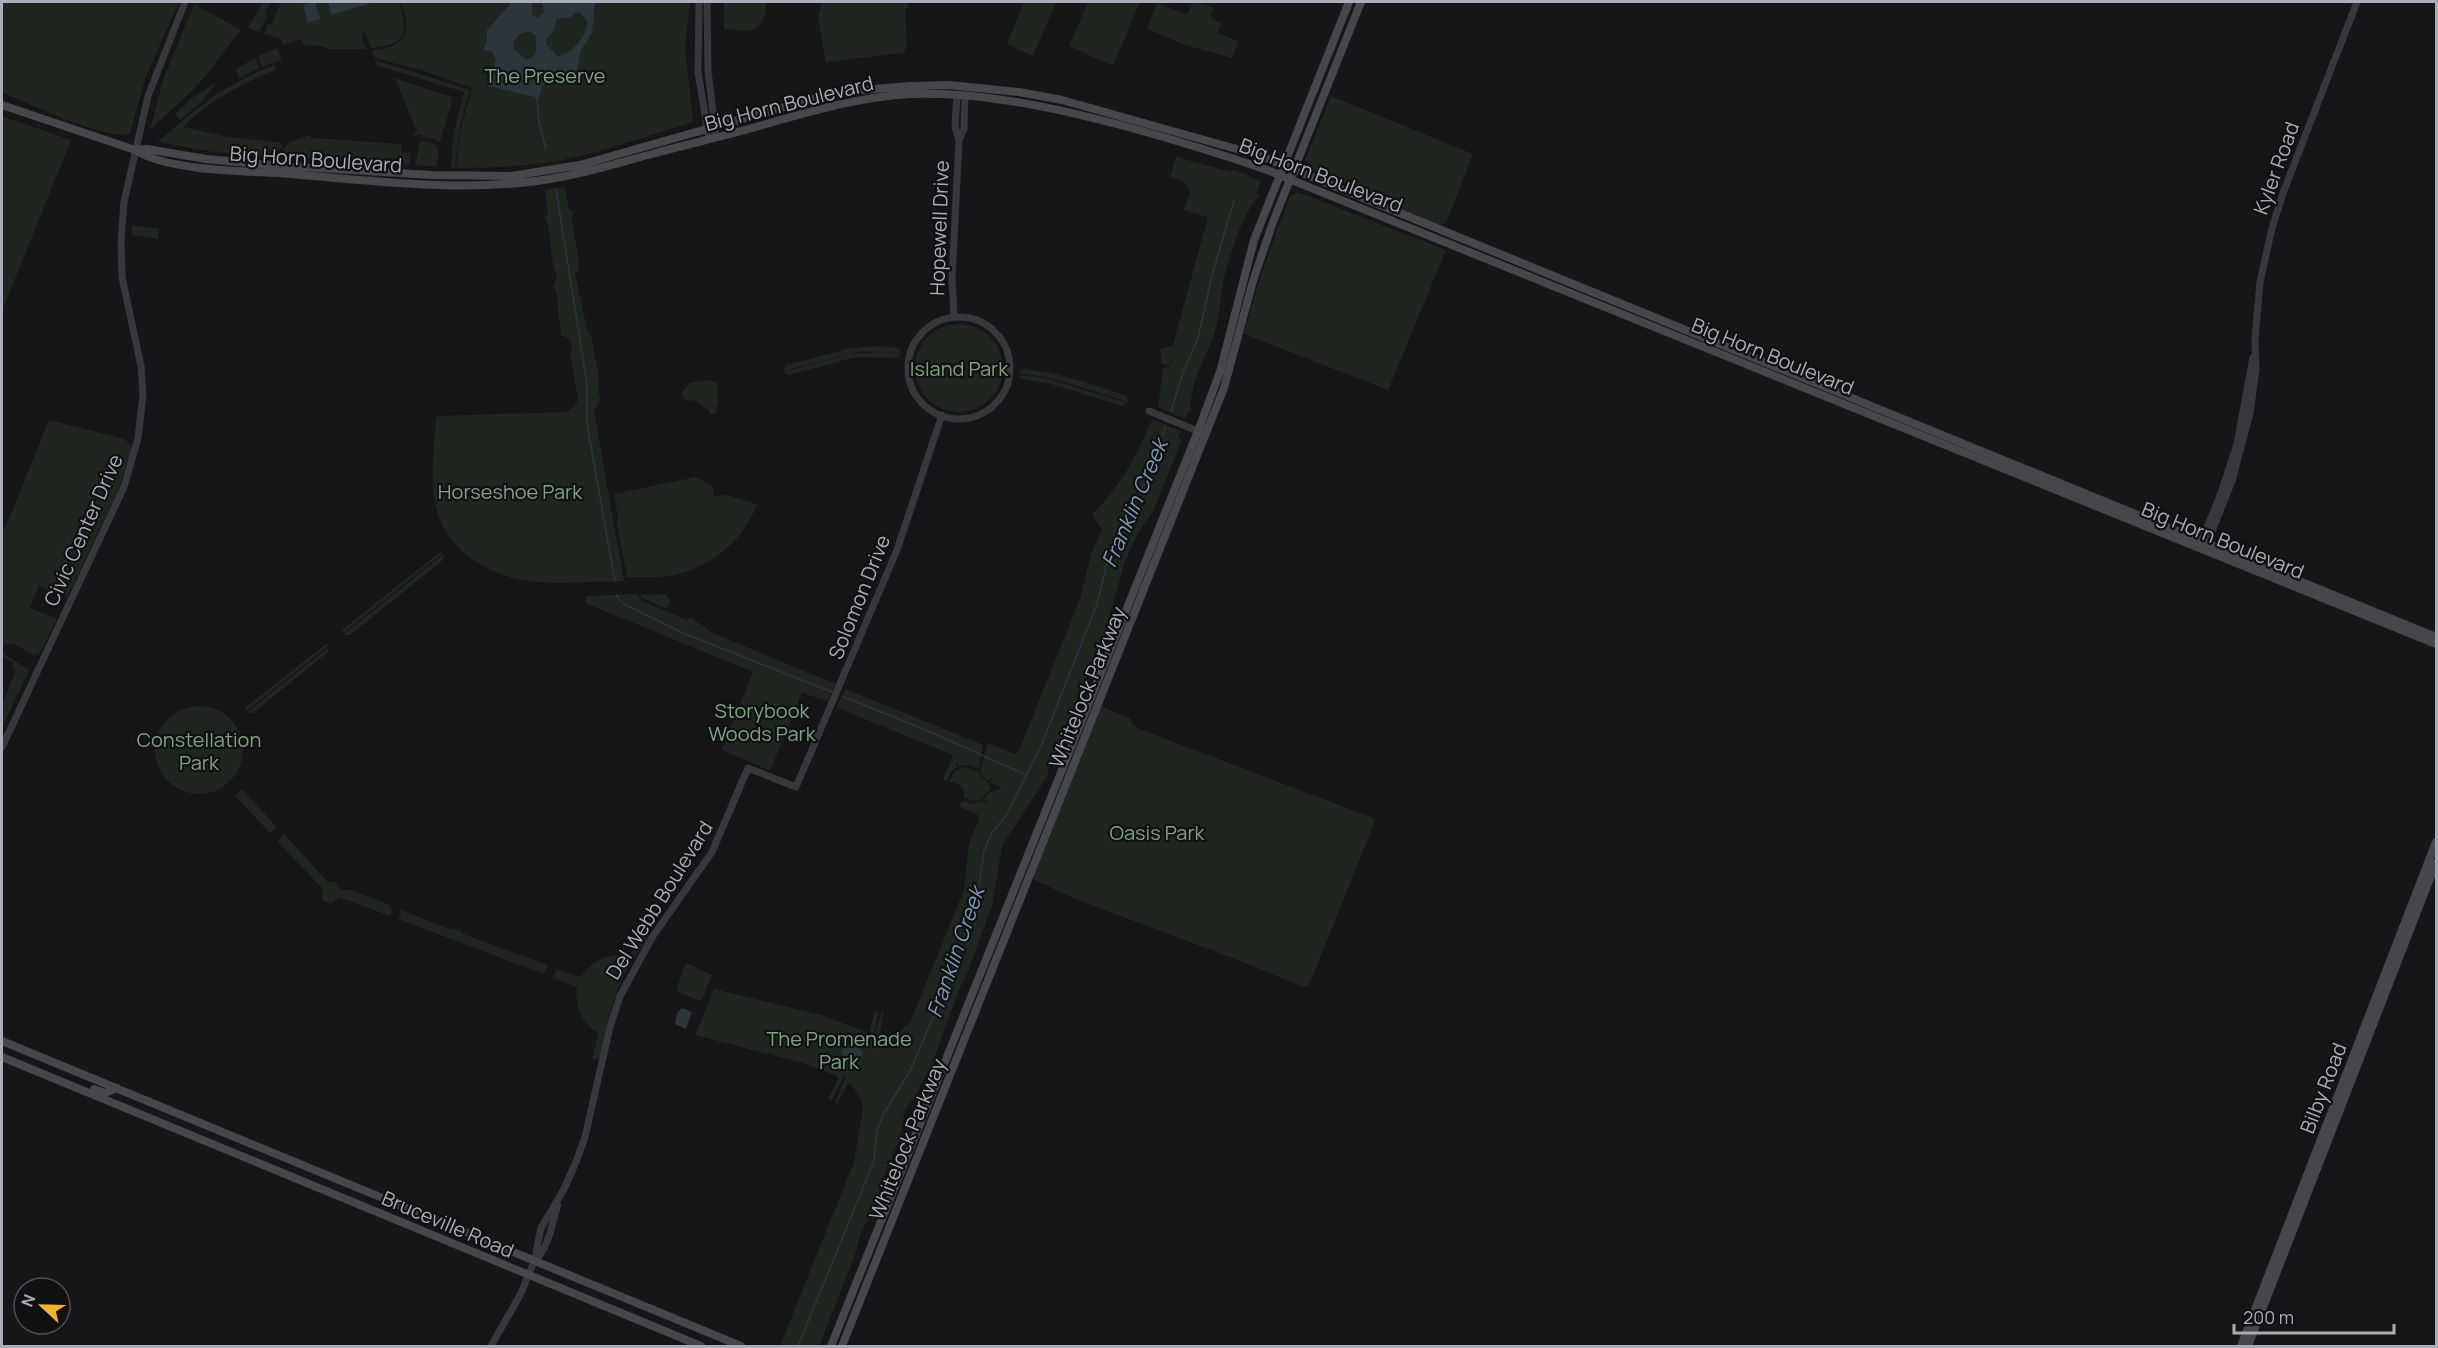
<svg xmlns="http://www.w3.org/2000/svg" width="2438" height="1348" font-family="Manrope,sans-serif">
  <rect width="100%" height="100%" fill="#161618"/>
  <!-- green -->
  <path fill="#1e261f" d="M2 2H179L146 76 130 133C115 144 22 101 2 92Z
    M263 2H275H271L265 14 268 16 259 32 248 28Z
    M281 2H400C405 33 411 44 371 48L365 31 361 34 366 49H326L325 47 302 44 301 39 283 45 281 39 264 34 268 24 271 25Z
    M401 2H690L685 47 693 120 690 123C653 134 617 147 580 156 539 166 498 168 456 168L460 132 472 88 424 71 374 58 372 51C405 47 413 33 401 2Z
    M724 2H766C768 15 761 31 745 31 738 31 732 29 724 29Z
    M822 2H908L909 8 905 10 907 47 903 53 826 62 818 18Z
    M1024 2H1056L1033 56 1007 44Z
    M1088 2H1140L1113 66 1069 46Z
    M1193 2 1214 8 1210 18 1221 23 1218 33 1238 41 1232 58 1185 45 1147 29 1157 3 1187 15Z
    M194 4 241 30 199 84 150 130 163 80Z
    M277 48 282 60 262 67 258 56Z
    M255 58 259 68 239 78 236 69Z
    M375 60 470 90 460 125 455 168 451 167 453 136 464 92 376 65Z
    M275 65 276 70C243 83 208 101 183 127L223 136 282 143V147L273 157 214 152 157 142C193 111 229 81 275 65Z
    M391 77 451 97 452 102 440 142 432 138 421 137 422 135 417 134 416 137 413 133 417 131 395 79 391 80Z
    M217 82 201 103 180 120 175 114 192 98Z
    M1331 96 1473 154 1446 223 1437 225 1396 208 1376 196 1308 168 1305 160Z
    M2 116 71 140 2 311Z
    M309 135 311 138 402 144 401 152 411 153 410 165 275 157 290 142Z
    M420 141C440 142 441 148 436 167L415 165Z
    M1176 157 1231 172 1234 170 1261 181 1256 193 1260 195C1242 213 1228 259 1223 284 1220 300 1220 318 1214 334 1205 361 1189 382 1191 412H1188L1186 419 1158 407 1163 368 1168 367 1170 364 1162 365 1160 349 1173 345 1208 217 1183 210 1190 194C1188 182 1182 179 1170 178Z
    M565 187 569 209 573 212C569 223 581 254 579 272L575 273 588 333 592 336C591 346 599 367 599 380 600 388 597 392 601 399L594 411 624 581C566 582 508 593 461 550 448 538 438 520 435 502 430 475 434 447 436 419L438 416 567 412 577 403C579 394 572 371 571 359 570 354 573 349 571 344 570 339 566 337 561 335L556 291 553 287 557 278C556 272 554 268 553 263 550 250 551 227 545 217L548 214 545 190Z
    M1298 192 1446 250 1388 390 1244 334 1257 287 1277 230 1290 197Z
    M132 225 159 229 158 239 132 235Z
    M915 368a44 44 0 1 1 88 0a44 44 0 1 1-88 0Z
    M880 346 898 348 902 353 862 351 783 371 787 365 851 348Z
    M880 352 901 354 897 358 856 357 789 375 783 372 851 354Z
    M1022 369C1056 372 1094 384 1126 396L1129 402 1046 377 1018 373Z
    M1018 375 1045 378 1128 403 1122 406 1051 384 1022 379Z
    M708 380 717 383 718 405 716 406 717 413 709 414 710 411 692 399 690 402 683 398 682 392 690 383Z
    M49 420 125 439 132 447 118 491 67 597 39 586 30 608 57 619 40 653 34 655 12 643 2 645V528L5 529Z
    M1154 420 1181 431 1178 438 1182 440 1153 511 1138 533 1125 561 1104 636 1093 659 1066 732 1048 769V775L1002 846 992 906 968 971 958 992 933 1062 917 1093 905 1109 900 1138 882 1180 876 1206 861 1232 855 1255 819 1346H780L854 1162 863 1110 861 1099 851 1084 848 1083 837 1104 835 1102 846 1076H844L832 1100 828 1099 838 1079 837 1076 803 1063 695 1035 714 989 821 1015 869 1033 875 1011 878 1012 874 1034 875 1035 881 1013 884 1012 880 1033 883 1038 893 1036 910 1023 964 890 969 844 979 818 977 814 958 806 963 801 972 804 983 801 986 804 987 802 984 800 989 793 1000 789 1001 787 989 782 992 780 991 778 987 781 980 772 987 745 991 744 1014 754 1019 751 1080 599 1092 551 1102 530 1092 514C1120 488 1136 457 1150 423Z
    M696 477 713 487 714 496 726 495 757 504C744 541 708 570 669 576 655 578 641 577 627 577L616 519H618L614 494Z
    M440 552 443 553 342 634 343 629Z
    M444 554 443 560 350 635H343Z
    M638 594 641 600 686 620 691 618 715 634 836 684 827 701 802 693 770 771 722 750 753 672 585 603 587 596Z
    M665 594 670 600 667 609 642 598 640 595Z
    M326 644 329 645 245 712 246 707Z
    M330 646 328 652 253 713H246Z
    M4 654 29 670 2 728V700H4L16 669 12 667 13 663 3 657 2 660V655Z
    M846 689 983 745 979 768 968 765 958 766V763L956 762 957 767 951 772 947 781 943 779 953 755 838 708 836 707Z
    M155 750a44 44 0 1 1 88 0a44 44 0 1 1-88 0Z
    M1100 706 1130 718 1132 723 1137 728 1373 818 1374 824 1309 985 1303 987 1235 959 1073 898 1035 880 1034 874Z
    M966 767 977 771 991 787 982 799 976 801 964 798C966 788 959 782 949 782L955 771Z
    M242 789 277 827 270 833 235 796Z
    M284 834 328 882 334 881 340 889 351 890 388 904 392 909 390 916 339 897 331 904 322 900 323 889 277 841Z
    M401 910 447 928 460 930 463 934 548 965 544 974 398 919Z
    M643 933 647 935V942C618 972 607 1019 600 1058L592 1060 598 1033C581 1022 574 1006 577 987L553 978 557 969 580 977C593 960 607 953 629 957Z
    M687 963 712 975 702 1000 700 1001 676 991 685 965Z"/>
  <!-- water -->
  <path fill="#2c353c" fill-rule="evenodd" d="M315 2 320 19 308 23 303 5Z
    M328 2H371V3L332 15Z
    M512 2H532V14L538 18 544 12 542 2H595L592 33 580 52 578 68 574 81 557 76 542 86 539 98 488 86 496 59 492 52 483 50 487 41V30ZM576 12 581 13C581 14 587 21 587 21 590 33 570 57 557 56L546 44V39L554 30 557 19 571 17ZM530 31 536 36V52L532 58 525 59 514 49 513 44 519 34Z
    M682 1008 692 1012 686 1029 675 1024 677 1013Z
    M842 1054a10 10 0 1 1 20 0a10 10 0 1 1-20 0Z"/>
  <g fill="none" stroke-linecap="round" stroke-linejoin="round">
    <!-- stream -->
    <path stroke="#2c353c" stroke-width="1.5" d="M537 97 539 122 546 149
      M556 189 587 384V424L615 581
      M1171 412 1183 372 1198 338 1212 275 1234 201
      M617 595 619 600 626 605 683 633 832 692
      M842 696 933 733 1026 775
      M798 1346 874 1161 877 1131 883 1115 910 1071 952 973 977 899 984 851 992 833 1007 814 1041 746 1097 604 1109 555 1141 491 1166 426"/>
    <!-- tertiary -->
    <path stroke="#37383d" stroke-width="7" d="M699 2 698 72 709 139
      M707 2 708 71 716 137
      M959 140 964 129 965 95
      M954 316 952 279 959 140 955 127 957 94
      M908 368a51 51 0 1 1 102 0a51 51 0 1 1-102 0Z
      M1149 411 1205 434
      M2200 545 2221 493 2237 444 2253 357
      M2206 547 2232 481 2250 413 2256 370 2255 339 2260 282 2272 228 2283 193 2357 2
      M2 747 124 487 138 438 143 395 141 366 122 277 121 241 124 202 148 96 185 2
      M534 1262C550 1246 551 1225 558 1205
      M491 1346 520 1295 534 1262 541 1228 564 1189 576 1162 585 1137 610 1027 620 996 653 936 712 852 748 768 796 787 897 550 942 415"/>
    <!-- secondary -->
    <path stroke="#45474d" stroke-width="8" d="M2 105 135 150C165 170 239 171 277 173 370 180 468 195 561 177 593 171 625 161 656 153 688 144 720 137 752 128 805 113 856 97 911 94 986 92 1056 108 1128 127 1175 140 1221 154 1267 170L2436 644
      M135 150 147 149 206 159 271 165 431 175 511 176 580 165 823 96 851 91 910 86 949 85 1019 92 1062 100 1258 155 2436 637
      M2 1041 741 1346
      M2 1057 701 1346
      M94 1089 105 1093 117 1088
      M831 1346 1198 431 1220 372 1254 240 1349 2
      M842 1346 1224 388 1253 281 1273 222 1361 2
      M2241 1346 2436 842
      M2248 1346 2436 863"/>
  </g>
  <g text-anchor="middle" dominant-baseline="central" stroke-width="4.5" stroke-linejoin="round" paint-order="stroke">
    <!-- park labels -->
    <g font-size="20" fill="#7fa381" stroke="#111113">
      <text x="545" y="75">The Preserve</text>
      <text x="959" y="368">Island Park</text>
      <text x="510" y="491">Horseshoe Park</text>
      <text x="762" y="710">Storybook<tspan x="762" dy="23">Woods Park</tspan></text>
      <text x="199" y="739">Constellation<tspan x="199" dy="23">Park</tspan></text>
      <text x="1157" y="832">Oasis Park</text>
      <text x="839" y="1038">The Promenade<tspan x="839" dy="23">Park</tspan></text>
    </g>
    <!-- street labels -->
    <g font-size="20" fill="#a8adb8" stroke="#111113">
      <text transform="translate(789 103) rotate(-14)">Big Horn Boulevard</text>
      <text transform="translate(316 159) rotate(4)">Big Horn Boulevard</text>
      <text transform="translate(2276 168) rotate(-70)">Kyler Road</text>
      <text transform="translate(1321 175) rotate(21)">Big Horn Boulevard</text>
      <text transform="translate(939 228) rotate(-88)">Hopewell Drive</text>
      <text transform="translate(1773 356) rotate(22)">Big Horn Boulevard</text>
      <text transform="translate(83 530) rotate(-66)">Civic Center Drive</text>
      <text transform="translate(2223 540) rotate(22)">Big Horn Boulevard</text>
      <text transform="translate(859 597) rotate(-68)">Solomon Drive</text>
      <text transform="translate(1087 687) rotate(-68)">Whitelock Parkway</text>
      <text transform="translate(659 900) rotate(-58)">Del Webb Boulevard</text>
      <text transform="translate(2323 1088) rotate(-69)">Bilby Road</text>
      <text transform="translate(907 1139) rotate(-68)">Whitelock Parkway</text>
      <text transform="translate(448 1224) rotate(23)">Bruceville Road</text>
    </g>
    <!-- water labels -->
    <g font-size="21" font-style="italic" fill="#7f9bb3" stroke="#111113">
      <text transform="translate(1134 503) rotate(-67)">Franklin Creek</text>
      <text transform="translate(955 952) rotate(-71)">Franklin Creek</text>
    </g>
  </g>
  <!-- border -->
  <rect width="2438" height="1348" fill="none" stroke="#a8adb8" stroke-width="6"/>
  <!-- north arrow -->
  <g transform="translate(42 1306) rotate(292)"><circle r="28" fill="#111113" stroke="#4d4f55" stroke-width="1.5"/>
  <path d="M0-4.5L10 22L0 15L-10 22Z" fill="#f2b134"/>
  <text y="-9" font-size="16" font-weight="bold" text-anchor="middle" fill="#a8adb8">N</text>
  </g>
  <!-- scale -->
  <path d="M2234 1324v9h160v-9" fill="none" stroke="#a8adb8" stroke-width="3"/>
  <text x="2243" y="1324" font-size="18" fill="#a8adb8" stroke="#111113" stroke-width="4.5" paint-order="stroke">200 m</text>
</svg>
